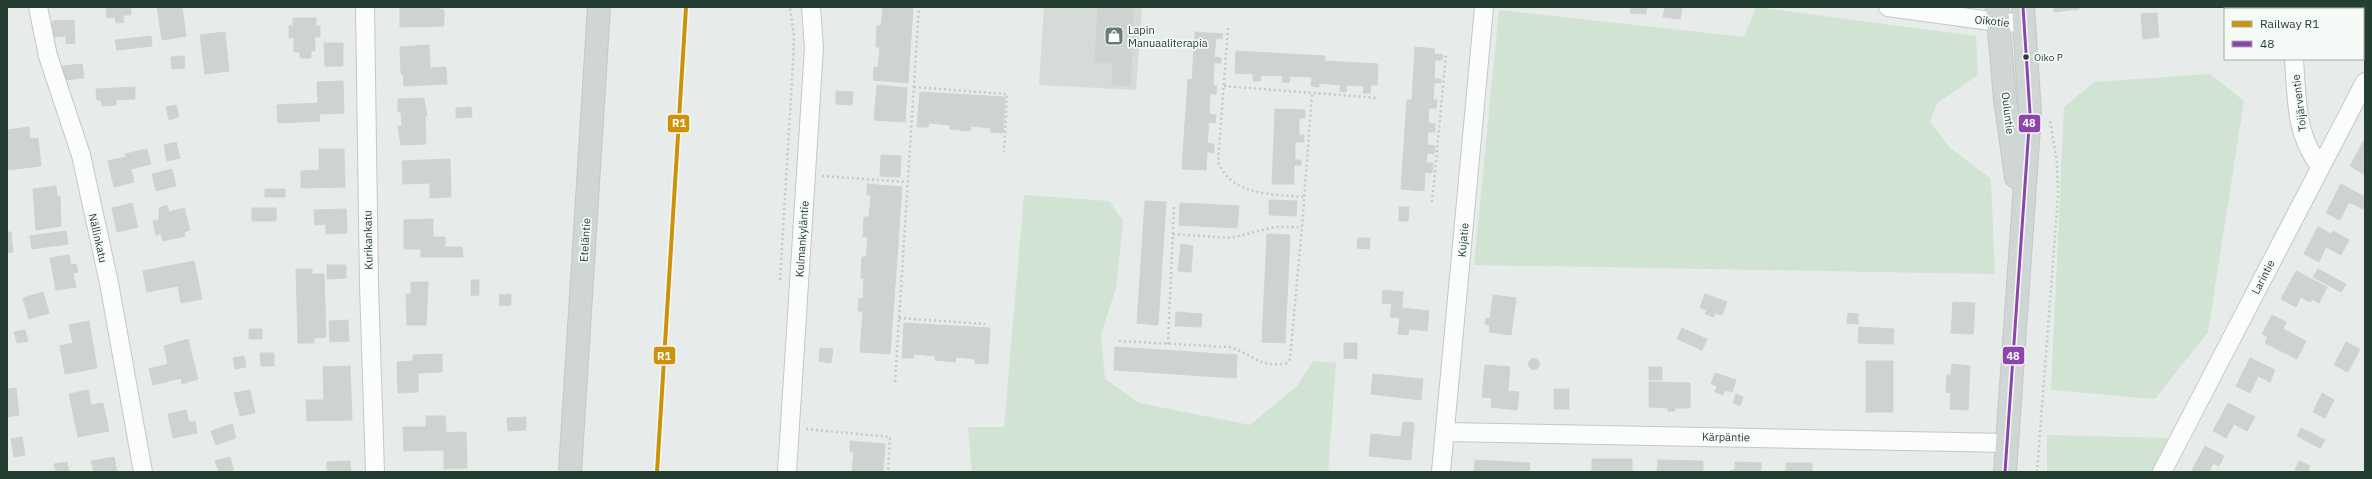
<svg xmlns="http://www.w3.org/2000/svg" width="2372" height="479" font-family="'IBM Plex Sans',sans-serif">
  <rect width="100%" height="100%" fill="#e7ebe9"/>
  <!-- built -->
  <path fill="#d5dcd8" d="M1044 7H1142L1136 90 1039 85Z"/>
  <!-- green -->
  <path fill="#d1e3d3" d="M1756 7 1976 36 1978 75 1937 103 1930 122 1950 148 1991 179 1995 274 1474 265 1499 10 1744 37Z
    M2210 74 2244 101 2208 332 2155 399 2051 390 2064 107 2094 82Z
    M1024 195 1109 201 1123 221 1116 288 1101 334 1105 379 1139 403 1250 425 1297 386 1313 361 1336 363 1328 472H972L968 427H1004Z
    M2047 435 2169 438 2152 472H2047Z"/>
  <!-- building -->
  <path fill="#ced2d0" stroke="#cfd4d1" d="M106 7H131V15H123L124 22 116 23 115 17 107 18Z
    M157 7H182L186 36 162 40Z
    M400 7H440V10H444V26L400 27Z
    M883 7H913L908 83 873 80 874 67 878 68 880 47H876L877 26H881Z
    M1098 7 1134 9 1130 86 1112 85 1113 63H1095Z
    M1631 7H1647L1646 14 1630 13Z
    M1665 7H1682L1680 19 1663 17Z
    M2054 7H2079V9L2054 12Z
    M2157 13 2159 37 2143 39 2141 14Z
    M293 18H316V26H320V37H315V51H311V58H300V52H294V37L289 38V26H293Z
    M74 20 75 43 66 44V36L52 37V21Z
    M225 32 229 71 205 74 200 35Z
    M1195 32 1223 34 1222 39 1216 38 1214 57 1221 58V63H1214L1213 86H1217L1216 94H1210L1209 114 1216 115 1215 123 1209 122 1207 143 1214 144V153L1207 152 1206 170 1182 169 1188 79 1192 80Z
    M151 36 152 46 117 50 115 40Z
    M324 43H343V66H325Z
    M429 45 430 68 446 67 447 84 404 86 403 74H401L400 47Z
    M1415 47 1435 49 1434 54 1443 55 1442 60H1435L1434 79H1441V83H1434L1433 100H1437L1436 108H1429L1428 123 1435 124V132H1428L1427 145 1435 146 1434 154 1427 153 1426 163H1433L1432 173 1425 172 1424 191 1401 189 1407 100H1412Z
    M1236 51 1325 56V61L1378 64 1377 85H1371L1370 93H1363L1364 86 1347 85 1346 92 1340 91 1341 85 1319 83V87L1311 86 1312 77 1290 76 1289 83 1282 82 1283 76 1261 75 1260 81H1253V74L1235 73Z
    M184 56 185 68 172 69 171 57Z
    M82 64 84 78 64 80 62 66Z
    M343 81 344 113 319 114 320 121 278 123 277 105 318 103 317 82Z
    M877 85 907 88 905 122 874 120Z
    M135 87V99L116 100V105L102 106 101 100H97L96 89Z
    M836 91 853 92 852 105 836 104Z
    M920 92 1005 97 1003 133 990 132 991 128 971 126 970 131 950 129V125L929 123 928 127H917Z
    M424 98 427 116H425L426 144 401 145 398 126H402L401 112H398V99Z
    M176 105 179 117 169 120 166 107Z
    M471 107 472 117 456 118V108Z
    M1275 109 1305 110V118H1299V135H1304V142H1295V160H1301V165H1294V184H1272Z
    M29 127 30 139 38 138 41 166 7 170V130Z
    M2364 140H2365L2364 174 2350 166Z
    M176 142 180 158 167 161 164 145Z
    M147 149 151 164 131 169 134 182 114 187 108 161 126 157 125 154Z
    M319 149H344L345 187 301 188V171L319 170Z
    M881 155 901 156 900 177 880 176Z
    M450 159 451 197 430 198V183L403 184 402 161Z
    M172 169 176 186 156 191 152 174Z
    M867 184 902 187 893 314 858 311 859 298 863 299 864 278H861L862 257H866L868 237H863L864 217H869L871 195H867Z
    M2341 184 2365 197V205L2363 209 2349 202 2340 220 2326 213Z
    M56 186 57 196H60L61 226 36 230 33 189Z
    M265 189H285V197H265Z
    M1269 200 1297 201 1296 216 1269 215Z
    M1145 201 1166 202 1158 325 1137 323Z
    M132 203 138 227 117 232 112 208Z
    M1180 203 1239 206 1237 228 1179 225Z
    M167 205 169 212 184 208 190 230 184 232 185 236 163 241 161 233 156 235 153 221 159 220V208Z
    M1399 207H1409L1408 221H1399Z
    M252 208H276V221H252Z
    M346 209 347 233 326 234V224L315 225 314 210Z
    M433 219V237H445V247H462L463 257H421V249H404V220Z
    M2318 227 2331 234 2333 231 2349 240 2341 255 2326 247 2319 262 2304 254Z
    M66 231 68 244 32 249 30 236Z
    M7 232H11L13 252 7 253Z
    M1267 234 1290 235 1285 343 1262 342Z
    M1358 238H1370L1369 249 1357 248Z
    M1181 244 1193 246 1191 272 1178 271Z
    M69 255 71 265 76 264 78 272 73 273 76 287 56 290 50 258Z
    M194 261 202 299 181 303 178 286 147 292 143 271Z
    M327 265H346V278L327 279Z
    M296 269H312V274H324L326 337 314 338V343H298Z
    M2318 269 2346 284 2341 292 2313 277Z
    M2296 271 2327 287 2319 303 2312 299 2310 302 2301 297 2296 307 2281 299Z
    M471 280H479V295L471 296Z
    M411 282H428L426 325H407L406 294H411Z
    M1383 290 1403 292 1402 304 1382 303Z
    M43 292 49 313 29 319 23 298Z
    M511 294V305L500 306 499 295Z
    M1705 294 1727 302 1722 315 1715 313 1714 317 1705 314 1707 310 1700 308Z
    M1493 295 1516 298 1511 335 1489 332 1490 325 1485 324 1486 318 1490 319Z
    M1953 302 1975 303 1973 334 1951 333Z
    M1392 303 1402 304V308L1429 311 1427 331 1409 329 1408 335 1398 334 1400 318 1390 317Z
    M863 312 893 314 890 354 860 352Z
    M1176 312 1202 314 1201 327 1175 326Z
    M1848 313 1858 314V324L1847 323Z
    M2272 315 2286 322 2283 329 2306 341 2297 359 2265 343 2268 337 2262 334Z
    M348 320 349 341 330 342 329 321Z
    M89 321 97 368 65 374 60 346 73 343 69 325Z
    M904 323 990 328 988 364 975 363V359L956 357 955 362 935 360V356L914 354 913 358H902Z
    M1859 327 1894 329 1893 344 1858 343Z
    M1682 328 1707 339 1702 350 1677 339Z
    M249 329H262V339H249Z
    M25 330 28 341 17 343 14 332Z
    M188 339 198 379 182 384 181 378 153 385 149 369 168 364 164 346Z
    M2346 342 2360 349 2348 372 2334 365Z
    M1344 343H1357V359L1344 358Z
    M1115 347 1237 355 1236 378 1114 370Z
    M820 348 833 349 831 363 819 361Z
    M260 353H274V366H261Z
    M442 354V372L418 373V392L398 393 397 362 413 361V355Z
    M244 356 246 367 235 369 233 358Z
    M2250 358 2275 370 2270 382 2258 376 2250 393 2236 386Z
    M1528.5 364a5.5 5.5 0 1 1 11 0a5.5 5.5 0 1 1-11 0Z
    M1866 361H1893V412H1866Z
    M1952 364 1970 366 1968 410 1950 409 1951 393 1946 392 1947 375H1951Z
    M1485 365 1510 367 1508 391 1519 392 1517 410 1491 407 1492 398 1482 397Z
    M350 366 352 420 307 421 306 400H324L323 367Z
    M1649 367H1662V380H1649Z
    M1715 373 1736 380 1732 392 1725 390 1723 395 1715 392 1717 386 1711 384Z
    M1373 374 1423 379 1421 400 1371 394Z
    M1649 382 1690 383V408H1675V411H1668V408L1649 407Z
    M16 388 19 415 7 417V389Z
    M1554 389H1569V409H1554Z
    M88 390 91 405 103 403 109 431 78 437 69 394Z
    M250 390 255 413 240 416 234 393Z
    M2322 393 2334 400 2325 418 2313 412Z
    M1736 394 1743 397 1740 406 1733 403Z
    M2228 403 2255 417 2247 431 2234 424 2226 438 2213 431Z
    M186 410 189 422 195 421 197 433 173 438 168 414Z
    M426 416H445L446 433 466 432 467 468 444 469V450L404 451 403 427H426Z
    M526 417V430L508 431 507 418Z
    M1403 422 1414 423 1411 460 1369 456 1371 434 1401 437Z
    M232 424 236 438 216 445 211 431Z
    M2301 428 2325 440 2320 448 2297 436Z
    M22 437 25 455 14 457 11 439Z
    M850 441 885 444 883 472H852L854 452H850Z
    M2205 446 2224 456 2219 466 2213 463 2209 472H2191Z
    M114 457 117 472H94L91 461Z
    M230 457 234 472H219L215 461Z
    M1592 459H1632V472H1592Z
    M1475 460 1530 463 1529 472H1474Z
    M1658 460 1703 461V472H1657Z
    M350 461 351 472H327V462Z
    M2299 461 2310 466 2308 472 2295 470Z
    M67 462 69 472H56L54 464Z
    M1735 462 1761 463V472H1731V470H1735Z
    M1786 463H1812V472H1786Z"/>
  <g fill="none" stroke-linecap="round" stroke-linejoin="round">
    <defs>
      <path id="minor" d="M38 7 48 56 81 155 109 283 143 472
        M365 7 369 285 375 472
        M1888 7 1998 22 2025 23
        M2290 7V9
        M2294 59C2297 98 2295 135 2320 166
        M1446 432 2007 443
        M787 472 814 48 811 7
        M1441 472 1484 7
        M2162 472 2365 82"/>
      <path id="major" d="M1997 7 2005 99 2016 177
        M570 472 599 7
        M2005 472 2030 113 2023 7"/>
    </defs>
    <!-- minor casing -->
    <use href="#minor" stroke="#c4c8c6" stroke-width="20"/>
    <!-- major casing -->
    <use href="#major" stroke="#c2cac6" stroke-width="24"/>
    <!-- path -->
    <path stroke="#c2cbc6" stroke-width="2.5" stroke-dasharray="2 3" stroke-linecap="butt" d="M1228 28 1218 162C1232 196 1272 194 1303 197
      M1224 86 1378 98
      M914 87 1007 94 1004 152
      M822 176 907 182
      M1432 202 1446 55
      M1173 234 1231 238 1275 227H1302
      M780 280 793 64 794 36 790 7
      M899 318 985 324
      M1119 341 1229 347C1252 353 1259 369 1287 363L1290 359 1302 227 1312 93
      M1168 344 1174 207
      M895 382 919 7
      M806 429 890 437 888 472
      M2037 472 2058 196 2057 163 2050 121"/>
    <!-- minor -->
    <use href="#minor" stroke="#fbfcfc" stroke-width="18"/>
    <!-- major -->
    <use href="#major" stroke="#cfd6d3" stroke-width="22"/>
    <defs>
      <path id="bus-1" d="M2005 472 2030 113 2023 7"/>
    </defs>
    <!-- bus-1 casing -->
    <use href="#bus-1" stroke="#f5faf7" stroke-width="6"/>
    <!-- bus-1 -->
    <use href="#bus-1" stroke="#8e44ad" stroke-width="3"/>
    <defs>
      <path id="rail-1" d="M657 472 686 7"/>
    </defs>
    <!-- rail-1 casing -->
    <use href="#rail-1" stroke="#f5faf7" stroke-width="7"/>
    <!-- rail-1 -->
    <use href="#rail-1" stroke="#cd910a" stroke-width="4"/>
  </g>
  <!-- icons -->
  <defs>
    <symbol id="shop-square" viewBox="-11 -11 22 22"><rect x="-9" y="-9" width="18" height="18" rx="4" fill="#687b72" stroke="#f5faf7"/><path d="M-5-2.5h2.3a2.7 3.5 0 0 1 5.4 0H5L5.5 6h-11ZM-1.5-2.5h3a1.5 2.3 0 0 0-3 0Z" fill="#fff"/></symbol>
  </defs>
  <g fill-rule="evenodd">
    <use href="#shop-square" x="1103" y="25" width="22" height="22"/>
  </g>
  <!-- markers -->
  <circle fill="#243f32" stroke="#f5faf7" stroke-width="1.5" cx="2026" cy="57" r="3.5"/>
  <g text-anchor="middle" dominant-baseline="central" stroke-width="3.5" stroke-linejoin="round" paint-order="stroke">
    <!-- bus labels -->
    <g font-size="10" fill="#243f32" stroke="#f5faf7" text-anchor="start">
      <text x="2034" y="57">Oiko P</text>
    </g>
    <!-- street labels -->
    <g font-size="11" fill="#243f32" stroke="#f5faf7">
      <text transform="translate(1992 21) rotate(6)">Oikotie</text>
      <text transform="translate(2299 103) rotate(-97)">Toijärventie</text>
      <text transform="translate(2008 113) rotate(83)">Ouluntie</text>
      <text transform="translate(98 238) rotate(77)">Nällinkatu</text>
      <text transform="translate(802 239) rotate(-86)">Kulmankyläntie</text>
      <text transform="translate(368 240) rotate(-91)">Kurikankatu</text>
      <text transform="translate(585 240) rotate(-86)">Eteläntie</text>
      <text transform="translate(1463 240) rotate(-85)">Kujatie</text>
      <text transform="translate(2263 277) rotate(-63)">Larintie</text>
      <text transform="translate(1726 437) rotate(1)">Kärpäntie</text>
    </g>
    <!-- poi labels -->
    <g font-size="11" fill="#243f32" stroke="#f5faf7" text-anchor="start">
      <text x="1128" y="30">Lapin<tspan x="1128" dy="13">Manuaaliterapia</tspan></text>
    </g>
  </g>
  <g stroke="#f5faf7" stroke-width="1.5">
    <rect x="667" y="114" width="23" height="19" rx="4" fill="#cd910a"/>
    <rect x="2018" y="114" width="23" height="19" rx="4" fill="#8e44ad"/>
    <rect x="653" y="346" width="23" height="19" rx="4" fill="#cd910a"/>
    <rect x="2002" y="346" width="23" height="19" rx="4" fill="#8e44ad"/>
  </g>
  <g font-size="11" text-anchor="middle" font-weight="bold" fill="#fff">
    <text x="679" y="127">R1</text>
    <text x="2029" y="127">48</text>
    <text x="664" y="360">R1</text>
    <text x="2013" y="360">48</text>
  </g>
  <!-- border -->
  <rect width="2372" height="479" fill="none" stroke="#243f32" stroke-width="16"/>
  <!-- legend -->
  <rect x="2224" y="8" width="140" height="52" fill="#f5faf7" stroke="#a1afa8"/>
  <rect x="2232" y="21" width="20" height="6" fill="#cd910a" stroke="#a1afa8"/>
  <text x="2260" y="28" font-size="12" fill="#243f32">Railway R1</text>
  <rect x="2232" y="41" width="20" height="6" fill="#8e44ad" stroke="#a1afa8"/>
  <text x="2260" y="48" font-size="12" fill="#243f32">48</text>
</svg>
